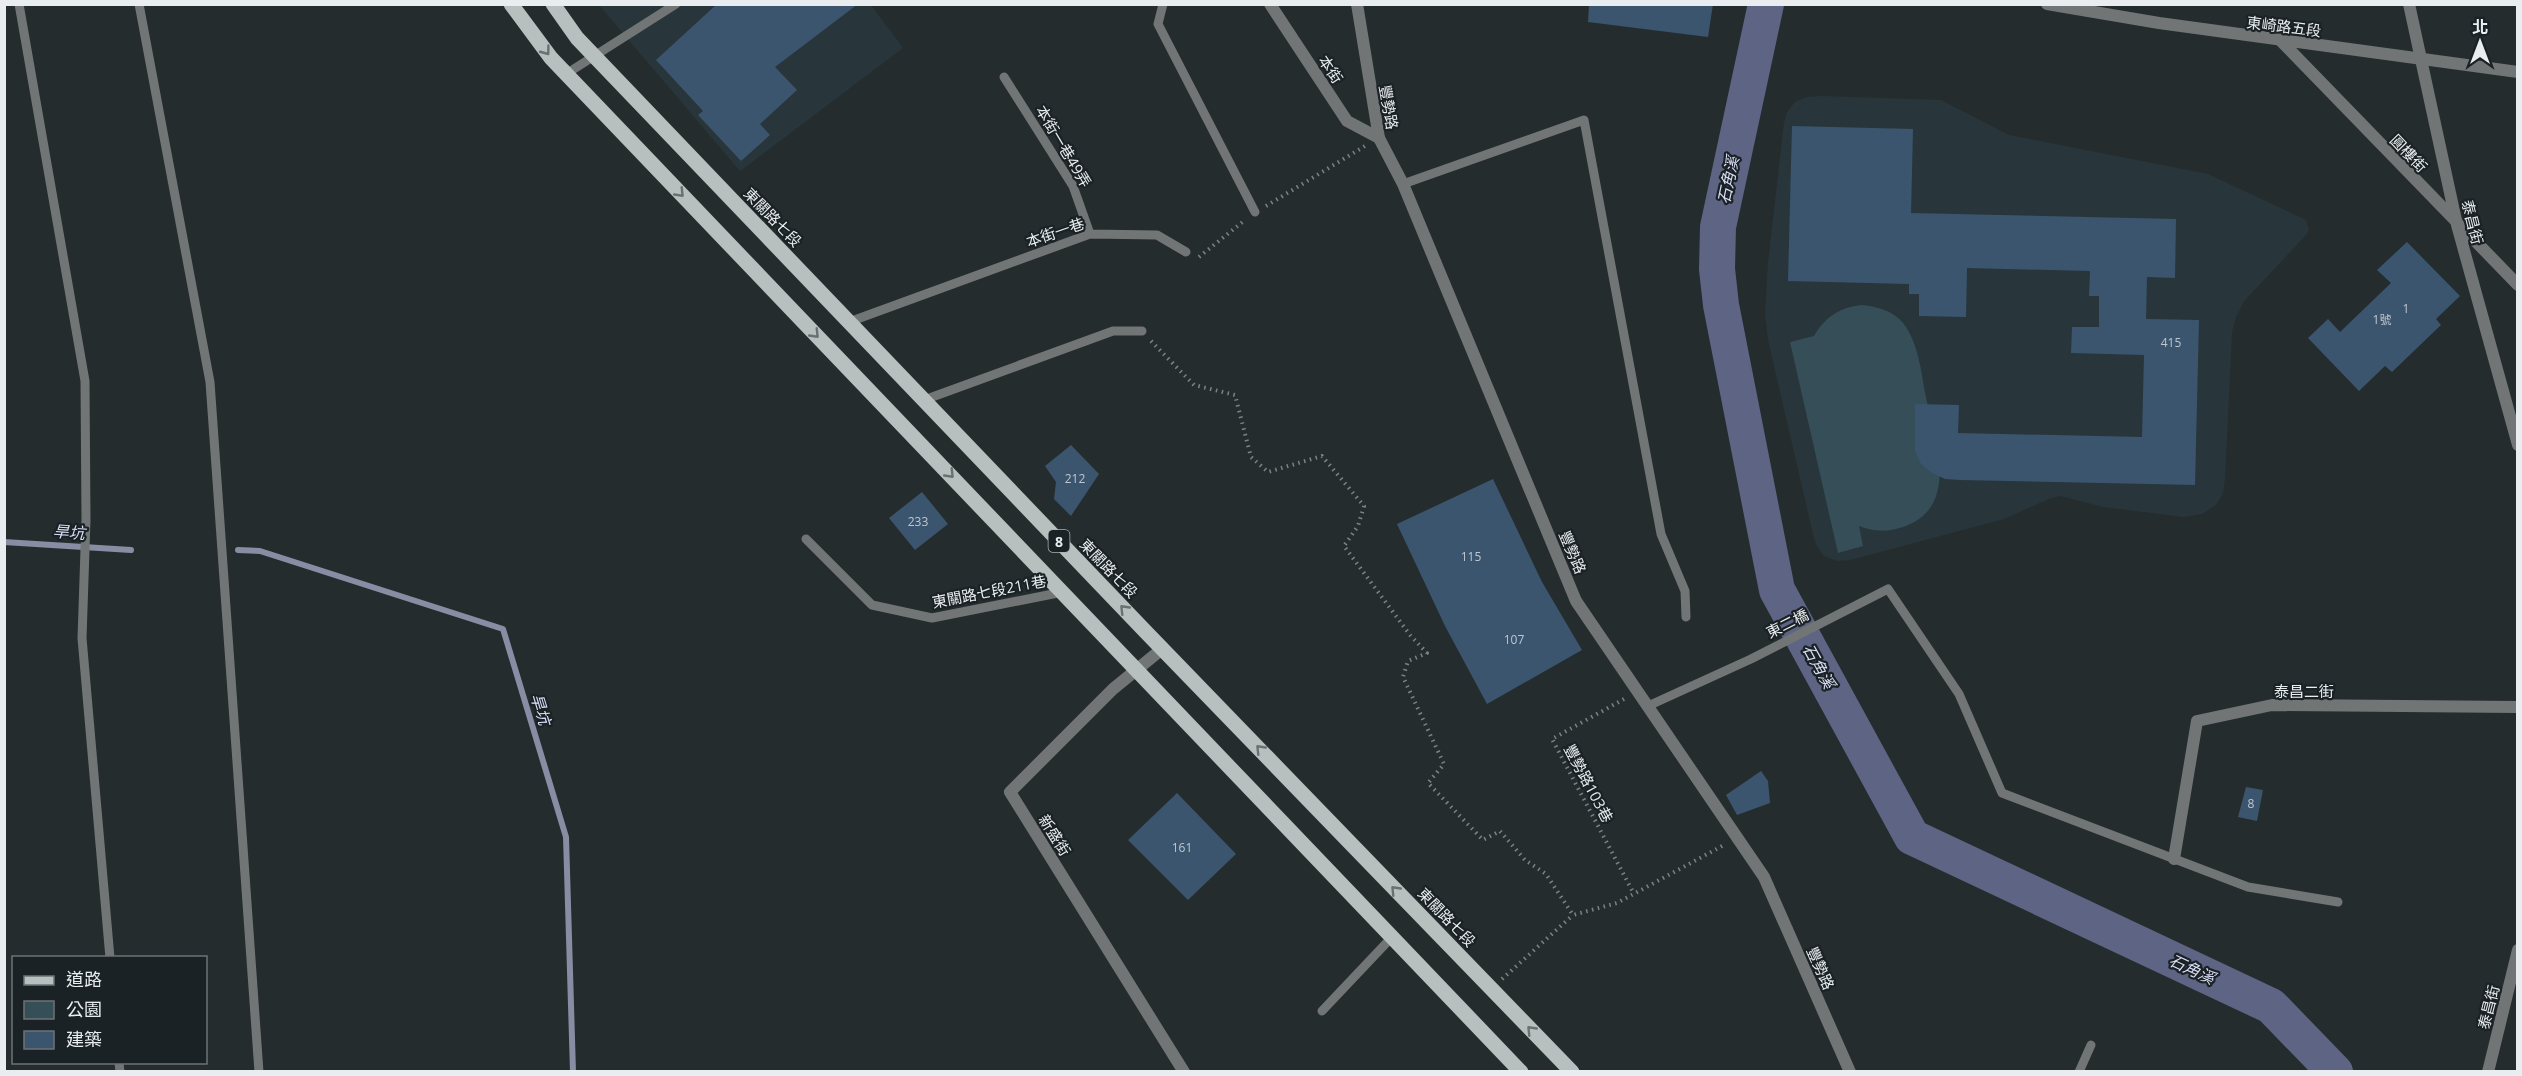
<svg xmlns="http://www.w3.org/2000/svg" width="2522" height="1076" font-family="'Open Sans','Noto Sans TC',sans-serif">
  <rect width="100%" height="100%" fill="#252c2e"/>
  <!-- built -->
  <path fill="#28363b" d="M599 5H871L903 48 740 171Z
    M1821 96 1941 100 2009 135 2208 174 2306 220 2309 230 2306 235 2244 301 2236 317 2232 332 2225 478 2223 493 2216 505 2202 514 2184 517 2103 507 2061 496 2051 498 2004 519 1850 560 1837 561 1824 556 1817 546 1813 534 1768 340 1765 313 1768 263 1784 123 1787 112 1795 102 1807 97Z"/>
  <!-- green -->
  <path fill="#354e57" d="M1862 305C1878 307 1892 310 1903 323 1919 343 1921 373 1926 397 1935 441 1961 507 1903 527 1888 532 1874 532 1859 526L1863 546 1838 553 1790 342 1814 336C1825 317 1840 307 1862 305Z"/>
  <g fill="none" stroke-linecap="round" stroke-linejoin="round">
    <!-- stream -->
    <path stroke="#888da4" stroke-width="6" d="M4 542 131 550
      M238 550 260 551 503 629 566 837 573 1072"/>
    <!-- river -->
    <path stroke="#5e6484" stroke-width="36" d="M1766 4 1718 227 1717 269 1721 305 1777 590 1912 837 2271 1006 2335 1072"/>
  </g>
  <!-- building -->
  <path fill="#3b556e" d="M717 4H858L775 67 797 90 760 124 770 135 741 161 698 115 703 111 656 60Z
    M1589 4H1713L1708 37 1588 22Z
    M1792 126 1913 129 1911 213 2176 219 2175 278 2147 277 2146 319 2199 320 2195 485 1960 480 1945 479 1932 473 1921 464 1915 451V404L1959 405 1958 433 2142 437 2144 355 2071 353 2072 327H2099V296H2089L2090 271 1967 268 1966 317 1919 316V294H1909V284L1788 281Z
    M2407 242 2460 296 2436 319 2441 325 2392 372 2385 366 2359 391 2308 338 2328 319 2340 332 2391 283 2377 270Z
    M1071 445 1099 474 1071 516 1054 499 1056 482 1045 466Z
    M1493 479 1542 582 1582 650 1487 704 1445 626 1397 524Z
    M922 492 948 524 915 550 889 518Z
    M1761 771 1768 781 1770 803 1737 815 1726 795Z
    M2246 787 2263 790 2257 821 2238 817Z
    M1177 793 1236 854 1188 900 1128 840Z"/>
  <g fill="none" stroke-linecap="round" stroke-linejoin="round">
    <!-- path -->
    <path stroke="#7d8385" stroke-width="4" stroke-dasharray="1.5 4.5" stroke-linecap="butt" d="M1266 206 1365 146
      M1199 257 1245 220
      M1151 341 1194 385 1235 395 1251 457 1268 472 1322 456 1364 506 1358 526 1344 546 1410 635 1427 653 1408 661 1403 677 1444 764 1428 783 1483 840 1500 831 1525 860 1546 874 1573 915 1617 903 1724 845
      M1624 699 1552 739 1634 894
      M1502 979 1573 915"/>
    <!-- service -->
    <path stroke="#717575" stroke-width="9" d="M19 4 85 381 86 520 82 638 110 958
      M139 4 210 382 259 1072
      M1163 4 1158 24 1255 212
      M566 74 676 4
      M1004 77 1073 186 1090 234
      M1403 184 1584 120 1661 534 1685 591 1686 617
      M849 322 1090 234 1157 235 1186 252
      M924 400 1113 331H1142
      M806 539 872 605 932 618 1063 592
      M1648 706 1751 659 1888 589 1959 694 2002 793 2248 887 2338 902
      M1322 1011 1392 937
      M119 1062 120 1072
      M2079 1072 2091 1045"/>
    <!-- minor -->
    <path stroke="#717575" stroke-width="12" d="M1270 4 1347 121 1379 138
      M2409 4 2457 225 2518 445
      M2281 41 2518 285
      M1162 649 1113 689 1010 792 1184 1072
      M2174 859 2197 721 2272 705 2518 707
      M2488 1072 2518 950"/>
    <!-- tertiary -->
    <path stroke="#717575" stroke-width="12" d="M1357 4 1379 138 1403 184 1576 601 1764 877 1850 1072
      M2047 4 2159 23 2518 72"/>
    <!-- primary -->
    <path stroke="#b7c0bf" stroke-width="15" d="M511 4 551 58 1521 1072
      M553 4 577 38 1144 630 1572 1072"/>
  </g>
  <!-- one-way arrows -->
  <defs><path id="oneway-chevron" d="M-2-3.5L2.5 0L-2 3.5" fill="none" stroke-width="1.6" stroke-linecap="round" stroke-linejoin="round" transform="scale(1.5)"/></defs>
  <g stroke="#697172">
    <use href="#oneway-chevron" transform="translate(546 51) rotate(53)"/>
    <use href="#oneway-chevron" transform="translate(680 193) rotate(46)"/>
    <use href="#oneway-chevron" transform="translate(815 334) rotate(46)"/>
    <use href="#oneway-chevron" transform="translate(950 474) rotate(46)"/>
    <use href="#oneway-chevron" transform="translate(1124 609) rotate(-134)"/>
    <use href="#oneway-chevron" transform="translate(1260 749) rotate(-134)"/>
    <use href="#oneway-chevron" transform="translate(1395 890) rotate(-134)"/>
    <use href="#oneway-chevron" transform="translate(1531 1030) rotate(-134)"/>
  </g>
  <g text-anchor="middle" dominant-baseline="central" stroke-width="4.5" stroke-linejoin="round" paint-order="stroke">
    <!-- number labels -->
    <g font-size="12" fill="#bec7cf">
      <text x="2406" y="308">1</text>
      <text x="2382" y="319">1號</text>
      <text x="2171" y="342">415</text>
      <text x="1075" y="478">212</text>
      <text x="918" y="521">233</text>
      <text x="1471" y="556">115</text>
      <text x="1514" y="639">107</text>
      <text x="2251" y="803">8</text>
      <text x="1182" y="847">161</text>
    </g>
    <!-- shield labels -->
    <rect fill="#1b2225" stroke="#abb0b2" stroke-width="1.5" x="1048.5" y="530" width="21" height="22" rx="4.5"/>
    <g font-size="14" font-weight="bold" fill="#e9edef">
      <text x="1059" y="541">8</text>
    </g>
    <!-- street labels -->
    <g font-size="15" fill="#e9edef" stroke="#1b2225">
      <text transform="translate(2284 26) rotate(7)">東崎路五段</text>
      <text transform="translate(1331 69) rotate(56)">本街</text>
      <text transform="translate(1389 107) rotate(80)">豐勢路</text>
      <text transform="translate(1064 146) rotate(59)">本街一巷49弄</text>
      <text transform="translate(2409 153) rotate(46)">圓樓街</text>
      <text transform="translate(773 217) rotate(46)">東關路七段</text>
      <text transform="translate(2473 222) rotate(76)">泰昌街</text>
      <text transform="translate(1055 232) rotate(-19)">本街一巷</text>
      <text transform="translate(1573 552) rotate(67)">豐勢路</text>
      <text transform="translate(1109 568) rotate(46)">東關路七段</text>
      <text transform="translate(989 591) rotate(-11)">東關路七段211巷</text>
      <text transform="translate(1787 623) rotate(-27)">東二橋</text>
      <text x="2304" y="691">泰昌二街</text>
      <text transform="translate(1589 783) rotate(62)">豐勢路103巷</text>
      <text transform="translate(1055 835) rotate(58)">新盛街</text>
      <text transform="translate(1447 917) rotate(46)">東關路七段</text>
      <text transform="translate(1821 968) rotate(66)">豐勢路</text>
      <text transform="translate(2488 1007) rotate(-76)">泰昌街</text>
    </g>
    <!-- water labels -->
    <g font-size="16" font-style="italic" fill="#dadff7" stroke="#1b2225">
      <text transform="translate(1728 180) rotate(-78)">石角溪</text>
      <text transform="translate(69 532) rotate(4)">旱坑</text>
      <text transform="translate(1819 666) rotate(61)">石角溪</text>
      <text transform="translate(541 709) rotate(73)">旱坑</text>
      <text transform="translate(2192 969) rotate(25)">石角溪</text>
    </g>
  </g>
  <!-- border -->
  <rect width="2522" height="1076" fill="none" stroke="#e9edef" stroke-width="12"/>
  <!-- legend -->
  <rect x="12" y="956" width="195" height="108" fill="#1b2225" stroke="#6d7376" stroke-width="1.5"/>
  <rect x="24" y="976" width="30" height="9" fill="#b7c0bf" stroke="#6d7376" stroke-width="1.5"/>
  <text x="66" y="986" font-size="18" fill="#e9edef">道路</text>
  <rect x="24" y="1001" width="30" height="18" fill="#354e57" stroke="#6d7376" stroke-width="1.5"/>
  <text x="66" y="1016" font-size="18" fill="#e9edef">公園</text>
  <rect x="24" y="1031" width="30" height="18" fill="#3b556e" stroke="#6d7376" stroke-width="1.5"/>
  <text x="66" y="1046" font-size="18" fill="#e9edef">建築</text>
  <!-- north arrow -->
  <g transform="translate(2480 42)" stroke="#1b2225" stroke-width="4.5" paint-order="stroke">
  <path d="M0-4.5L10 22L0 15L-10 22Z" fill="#e9edef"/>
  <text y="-9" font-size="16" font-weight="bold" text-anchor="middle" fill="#e9edef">北</text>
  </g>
</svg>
